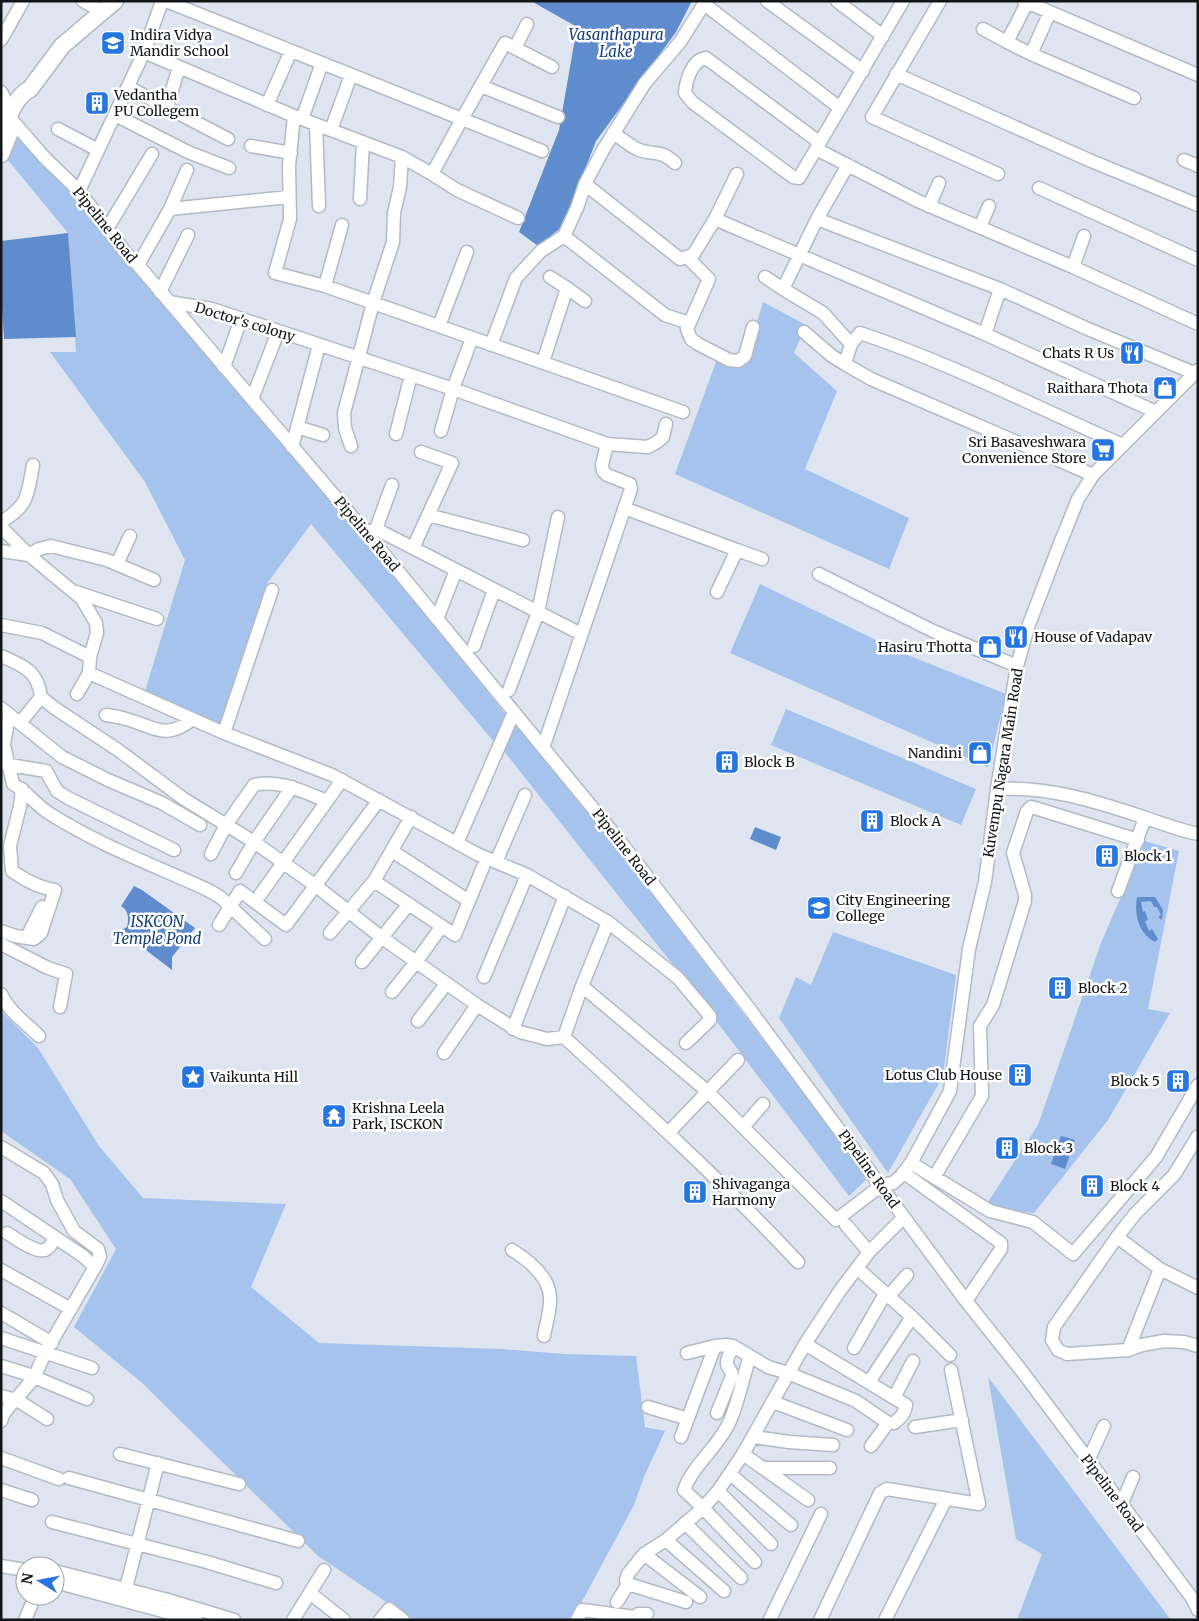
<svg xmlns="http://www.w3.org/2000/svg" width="1199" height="1621" font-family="Merriweather,serif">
  <rect width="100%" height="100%" fill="#dee5f0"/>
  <!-- green -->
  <path fill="#a5c3ed" d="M18 137 24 139 324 488 506 715 494 742 311 524 266 585 220 724 145 691 185 560 145 482 50 352H76L68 233 7 159Z
    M763 302 806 325 794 353 837 391 805 469 909 518 889 569 675 474 720 351 745 363Z
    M760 584 905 654 1006 694 988 767 730 653Z
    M786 709 976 789 961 825 771 745Z
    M515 724 624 857 868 1178 849 1196 689 985 503 750Z
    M1145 841 1179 851 1148 1009 1170 1013 1108 1120 1034 1213 1011 1210 995 1206 988 1202 1038 1125 1101 943Z
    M833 932 956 975 943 1076 888 1173 779 1018 796 977 811 985Z
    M1 1011 38 1048 99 1146 143 1198 286 1204 251 1287 319 1343 501 1349 564 1354 636 1356 645 1427 665 1431 644 1477 634 1505 572 1620H413L318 1556 141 1382 74 1327 116 1249 70 1179 1 1131Z
    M988 1377 1171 1620H1017L1042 1554 1016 1539Z"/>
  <!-- water -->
  <path fill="#5f8ccd" d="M531 1H692L676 32 596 141 563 226 538 246 519 232 559 130 577 27Z
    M68 233 76 337 4 339 1 291V241Z
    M755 827 781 837 776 850 750 839Z
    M134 886 142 890 195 928 172 957V970L125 934 117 932 127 927C129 919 129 911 121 906Z
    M1137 897H1155L1163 910 1162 920 1158 917 1161 915 1157 907H1154L1151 901 1141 902 1143 912 1145 911 1148 920 1145 921 1149 931 1152 929 1158 939 1155 942C1138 933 1134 914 1137 897Z
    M1061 1136 1075 1140 1065 1169 1051 1164Z"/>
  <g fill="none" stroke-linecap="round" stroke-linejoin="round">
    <defs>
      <path id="minor" d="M83 1 103 12
        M166 1 462 119 432 174 402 157 294 116
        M703 1 704 4 840 108
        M767 1 863 71
        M837 1 883 36
        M940 1 872 117 998 174
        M1024 1 1198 75
        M983 29 1007 42 1027 3
        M1 40 23 1
        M1007 42 1031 54 1134 98
        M515 48 527 24
        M144 52 294 116 289 165 290 219 275 273 325 286 683 412
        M1031 54 1050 12
        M896 74 1089 160 1198 205
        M481 86 558 117
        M128 87 228 139
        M1 92C7 100 6 108 9 117L45 158 79 191 126 253 138 265 384 554 619 840 748 1007 966 1301 1021 1370 1192 1598 1198 1610
        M267 105 291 51
        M167 107 179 67
        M115 115 188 152 229 168
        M302 119 322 63
        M316 125 319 206
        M58 129 98 150
        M331 130 351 75
        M613 133C621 138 629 145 637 149 652 156 659 148 675 163
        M819 142 706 58C692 60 686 80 685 93L692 102 793 177 799 178 903 1
        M251 146 291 153
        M816 149 918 201 1073 267 1198 324
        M542 151 462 119 505 43 552 67
        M1184 160 1198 166
        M432 174 457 190 518 218
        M585 184 680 259 693 255 715 219 737 174
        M1039 188 1198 260
        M79 191 144 52 162 1
        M360 199 363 142
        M929 206 939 183
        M170 209 187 170
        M715 219 752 235
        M817 219 1000 289 985 334
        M980 227 989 206
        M107 229 152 154
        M757 237 985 334 1156 412
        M687 257 709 279 687 329 691 339 698 344 729 360 738 361 745 356 753 327
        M138 265 170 209 289 197
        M1073 267 1084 236
        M765 277 783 289 817 219 848 165
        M325 286 342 225
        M567 288 585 301
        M783 289 823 313 851 344
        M1000 289 1088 329 1194 373
        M160 292 188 235
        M169 302 212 309 453 389 607 444 648 447 657 442 663 437 666 424
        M689 323 665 315 564 236 577 208 585 184 603 150 645 83 680 42 704 4
        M439 326 467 252
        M804 332 832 356 845 364
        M491 345 516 278 541 251 564 236
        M543 362 567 288 550 277
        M224 367 241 319
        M252 399 278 332
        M297 427 323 435
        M441 431 453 389 472 338
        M396 434 411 375
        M351 446 345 428 344 413 373 303 393 242 394 213 400 187 402 157
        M292 447 319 345
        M1093 475 871 379 845 364 851 344 860 333C950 363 1036 407 1123 445
        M624 508 737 550
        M428 515 523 540
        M1 522C29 505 27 496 33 465
        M1 527 29 555 82 599 96 623 97 633 90 657 89 673 77 694
        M376 529 392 485
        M365 532 376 529 581 634
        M413 548 452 463 421 452
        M1 551 29 555 39 549 51 546 107 560 154 580
        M117 564 130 536
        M819 574 933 631 1017 666
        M76 592 157 619
        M717 592 737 550 762 559
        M437 619 456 570
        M1 625 42 633 90 657
        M474 646 494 590
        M1 656C24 666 38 671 41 697
        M89 673 224 733 332 775 477 854 527 875 608 922 678 978 710 1016V1020L686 1043
        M509 690 538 612 558 517
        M1 708 62 757 108 780 162 803 200 825
        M9 715 4 745 13 784C28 792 37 807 52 815 101 846 156 866 208 890L220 897 265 939
        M106 715C113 716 120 717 126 719 156 727 164 741 193 719
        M20 723 41 697 53 707 118 750 184 799 254 842 316 886 381 937 477 1005 520 1032 547 1039 564 1037C644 1110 724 1183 798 1262
        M224 733 272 590
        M543 748 631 489 630 484 607 475 603 471 602 465 607 444
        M4 764 46 771 57 791 68 798 174 850
        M997 789C1047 786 1095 801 1143 817 1161 823 1179 830 1198 834
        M457 843 514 712
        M392 851 469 901
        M211 854 226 825 254 785C279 779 304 792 327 801
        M496 862 525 795
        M236 873 254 842 292 787
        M374 881 455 935 483 867
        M1118 891 1145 818
        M260 895 342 780
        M219 925 240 891 286 925 379 800
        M1 931 15 936 34 939 41 933 55 890C39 888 25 880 12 871L10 846 20 806 22 789
        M330 933 374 881 411 817
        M27 937 42 907
        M1 944 48 968 66 974 60 1007
        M362 962 409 904
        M484 977 527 875
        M582 986 707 1091 836 1220 882 1185 893 1183 901 1176 911 1163 950 1091 969 949 985 882 997 789 1017 666 1028 627 1059 546 1078 499 1093 475 1198 370
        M392 992 416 962 442 926
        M1 994C9 1012 26 1023 39 1036
        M418 1021 446 984
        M513 1029 565 896
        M564 1037 582 986 608 922
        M444 1053 477 1005
        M743 1127 763 1104
        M669 1132 738 1060
        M1198 1136 1174 1175 1135 1214 1117 1237 1160 1269 1198 1288
        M1 1147 44 1173 52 1184 57 1200 74 1231 98 1249 100 1257 95 1267
        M911 1163 990 1211 1033 1222 1073 1254 1156 1157 1198 1085
        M904 1173 1001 1243V1249L966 1301
        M935 1176 982 1096 980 1026 993 1005 1025 901V895L1013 853 1027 811 1031 807 1035 808 1138 840
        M1 1201 83 1256 95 1267 45 1353 34 1378 7 1409 3 1415 1 1421
        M846 1225 869 1252
        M7 1233C15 1238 36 1253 45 1250 50 1248 53 1242 55 1237
        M1117 1237 1054 1327 1052 1340 1058 1350 1067 1354 1128 1350 1142 1345 1164 1341 1184 1342 1198 1346
        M512 1250C528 1260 549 1276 550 1297 551 1310 546 1323 544 1336
        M857 1268 912 1317 869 1382
        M1 1270 71 1309
        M888 1297 907 1275
        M1 1313 52 1343
        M912 1317 950 1355
        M1 1338 92 1368
        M854 1348 885 1294
        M1128 1350 1160 1269
        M687 1353 715 1346 726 1345 733 1346 768 1367 788 1373 856 1401 888 1423H894C900 1418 905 1414 906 1405L805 1344
        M750 1356C743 1377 738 1404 729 1423 718 1447 693 1465 684 1490L703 1508 755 1562
        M1 1366 27 1374 87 1399
        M1 1396 17 1400 47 1419
        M894 1398 913 1361
        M773 1402 847 1430
        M648 1407 688 1419
        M717 1413 732 1376C732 1370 728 1369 727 1364 726 1359 731 1351 733 1346
        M915 1427 962 1420
        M681 1437 715 1346
        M754 1437 789 1442 833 1445
        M871 1446 888 1423
        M120 1454 239 1484
        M743 1454 808 1500
        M1 1458 59 1479
        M1088 1461 1104 1426
        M765 1468H830
        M730 1474 791 1525
        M69 1478 298 1541
        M1 1490 32 1500
        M718 1491 771 1544
        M1121 1505 1133 1477
        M52 1522 207 1562 276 1583
        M685 1523 741 1578
        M666 1540 724 1591
        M644 1554 700 1597
        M1 1566 25 1570
        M55 1571 168 1600 234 1620
        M55 1582 196 1620
        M310 1593 344 1620
        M124 1596 158 1463
        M617 1602 628 1584
        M686 1602 628 1584 626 1580 628 1574 644 1554 666 1540 703 1508 718 1491 743 1454 805 1344 839 1292 869 1252 904 1217
        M25 1620 35 1596
        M293 1620 324 1570
        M380 1620 389 1609 403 1620
        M577 1620 582 1610 635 1617 638 1614H647
        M771 1620 770 1619 821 1514
        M820 1620 880 1493 887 1489 979 1504 951 1370
        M885 1620 946 1499"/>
      <path id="major" d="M1 135C8 119 14 97 30 89L62 46 115 1
        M1 154 13 125"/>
    </defs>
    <!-- minor casing -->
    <use href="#minor" stroke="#b3bac5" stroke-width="15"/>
    <!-- major casing -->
    <use href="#major" stroke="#b3bac5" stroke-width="19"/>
    <!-- minor -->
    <use href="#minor" stroke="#fff" stroke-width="12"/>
    <!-- major -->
    <use href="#major" stroke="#fff" stroke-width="16"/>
  </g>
  <!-- icons -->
  <defs>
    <symbol id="school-square" viewBox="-11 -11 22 22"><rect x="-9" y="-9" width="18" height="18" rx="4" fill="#2576e1" stroke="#fff"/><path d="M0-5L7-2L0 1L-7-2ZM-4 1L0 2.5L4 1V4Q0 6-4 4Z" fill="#fff"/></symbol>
    <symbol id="building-square" viewBox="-11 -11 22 22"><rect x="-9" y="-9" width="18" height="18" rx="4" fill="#2576e1" stroke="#fff"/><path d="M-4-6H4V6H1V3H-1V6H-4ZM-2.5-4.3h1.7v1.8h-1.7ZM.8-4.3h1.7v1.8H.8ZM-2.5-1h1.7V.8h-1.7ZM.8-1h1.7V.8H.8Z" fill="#fff"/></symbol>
    <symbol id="restaurant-square" viewBox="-11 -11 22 22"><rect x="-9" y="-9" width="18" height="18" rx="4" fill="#2576e1" stroke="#fff"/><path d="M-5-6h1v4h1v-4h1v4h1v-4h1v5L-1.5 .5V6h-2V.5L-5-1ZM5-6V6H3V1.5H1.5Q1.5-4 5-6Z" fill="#fff"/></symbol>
    <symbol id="shop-square" viewBox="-11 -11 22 22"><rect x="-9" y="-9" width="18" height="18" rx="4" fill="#2576e1" stroke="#fff"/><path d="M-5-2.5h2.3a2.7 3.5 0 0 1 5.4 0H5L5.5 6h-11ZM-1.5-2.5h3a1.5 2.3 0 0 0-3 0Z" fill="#fff"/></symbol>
    <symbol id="supermarket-square" viewBox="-11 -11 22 22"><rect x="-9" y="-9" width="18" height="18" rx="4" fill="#2576e1" stroke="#fff"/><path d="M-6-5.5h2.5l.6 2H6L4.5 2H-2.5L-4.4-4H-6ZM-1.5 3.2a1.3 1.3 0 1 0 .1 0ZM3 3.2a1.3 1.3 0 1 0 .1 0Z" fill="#fff"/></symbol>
    <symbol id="university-square" viewBox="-11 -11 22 22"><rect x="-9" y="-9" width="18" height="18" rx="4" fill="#2576e1" stroke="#fff"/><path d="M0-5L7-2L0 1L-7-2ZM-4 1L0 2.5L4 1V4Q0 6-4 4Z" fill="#fff"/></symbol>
    <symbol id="sight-square" viewBox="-11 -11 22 22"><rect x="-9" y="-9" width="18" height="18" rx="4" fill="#2576e1" stroke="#fff"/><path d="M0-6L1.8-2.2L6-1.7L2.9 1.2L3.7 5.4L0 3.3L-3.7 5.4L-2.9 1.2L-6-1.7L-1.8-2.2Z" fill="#fff"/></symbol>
    <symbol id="temple-square" viewBox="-11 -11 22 22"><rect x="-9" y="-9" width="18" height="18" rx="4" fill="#2576e1" stroke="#fff"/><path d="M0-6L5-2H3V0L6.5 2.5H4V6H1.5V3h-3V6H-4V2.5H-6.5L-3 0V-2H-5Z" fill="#fff"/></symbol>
  </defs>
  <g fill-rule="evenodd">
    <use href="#school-square" x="99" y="29" width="28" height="28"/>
    <use href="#building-square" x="83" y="89" width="28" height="28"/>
    <use href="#restaurant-square" x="1118" y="339" width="28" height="28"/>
    <use href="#shop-square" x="1151" y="374" width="28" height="28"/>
    <use href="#supermarket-square" x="1089" y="436" width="28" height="28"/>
    <use href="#restaurant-square" x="1002" y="623" width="28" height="28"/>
    <use href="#shop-square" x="976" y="633" width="28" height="28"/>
    <use href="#shop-square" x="966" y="739" width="28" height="28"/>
    <use href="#building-square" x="713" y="748" width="28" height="28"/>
    <use href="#building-square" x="858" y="807" width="28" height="28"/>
    <use href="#building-square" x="1093" y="842" width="28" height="28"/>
    <use href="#university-square" x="805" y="894" width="28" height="28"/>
    <use href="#building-square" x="1046" y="974" width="28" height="28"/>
    <use href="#building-square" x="1006" y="1061" width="28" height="28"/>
    <use href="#sight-square" x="179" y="1063" width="28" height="28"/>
    <use href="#building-square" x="1164" y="1067" width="28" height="28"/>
    <use href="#temple-square" x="320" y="1102" width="28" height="28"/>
    <use href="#building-square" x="993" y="1134" width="28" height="28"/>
    <use href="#building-square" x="1078" y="1172" width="28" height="28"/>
    <use href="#building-square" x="681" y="1178" width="28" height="28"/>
  </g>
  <g text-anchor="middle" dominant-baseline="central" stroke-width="5" stroke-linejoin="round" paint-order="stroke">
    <!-- poi labels -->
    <g font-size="14" fill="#121518" stroke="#fff" text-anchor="start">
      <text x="130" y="35">Indira Vidya<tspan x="130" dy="16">Mandir School</tspan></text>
      <text x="114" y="95">Vedantha<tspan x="114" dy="16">PU Collegem</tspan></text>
      <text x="1114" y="353" text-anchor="end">Chats R Us</text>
      <text x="1148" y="388" text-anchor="end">Raithara Thota</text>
      <text x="1086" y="442" text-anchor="end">Sri Basaveshwara<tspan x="1086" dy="16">Convenience Store</tspan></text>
      <text x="1034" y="637">House of Vadapav</text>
      <text x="972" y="647" text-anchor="end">Hasiru Thotta</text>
      <text x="962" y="753" text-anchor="end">Nandini</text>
      <text x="744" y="762">Block B</text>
      <text x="890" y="821">Block A</text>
      <text x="1124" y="856">Block 1</text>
      <text x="836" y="900">City Engineering<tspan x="836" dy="16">College</tspan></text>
      <text x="1078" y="988">Block 2</text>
      <text x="1002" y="1075" text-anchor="end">Lotus Club House</text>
      <text x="210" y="1077">Vaikunta Hill</text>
      <text x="1160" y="1081" text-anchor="end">Block 5</text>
      <text x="352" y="1108">Krishna Leela<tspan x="352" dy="16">Park, ISCKON</tspan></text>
      <text x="1024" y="1148">Block 3</text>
      <text x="712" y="1184">Shivaganga<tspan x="712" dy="16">Harmony</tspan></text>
      <text x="1110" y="1186">Block 4</text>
    </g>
    <!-- street labels -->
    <g font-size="14" fill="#121518" stroke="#fff">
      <text transform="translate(105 225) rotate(51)">Pipeline Road</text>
      <text transform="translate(245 322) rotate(17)">Doctor's colony</text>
      <text transform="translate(367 534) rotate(50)">Pipeline Road</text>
      <text transform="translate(1003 763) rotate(-81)">Kuvempu Nagara Main Road</text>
      <text transform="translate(624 847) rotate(52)">Pipeline Road</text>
      <text transform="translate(869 1169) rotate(54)">Pipeline Road</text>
      <text transform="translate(1112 1493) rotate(53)">Pipeline Road</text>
    </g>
    <!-- water labels -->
    <g font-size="15" font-style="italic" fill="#133f7b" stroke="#fff">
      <text x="616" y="34">Vasanthapura<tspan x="616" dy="17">Lake</tspan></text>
      <text x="157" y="921">ISKCON<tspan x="157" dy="17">Temple Pond</tspan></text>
    </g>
  </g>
  <!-- border -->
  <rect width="1199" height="1621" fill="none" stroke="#121518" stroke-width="5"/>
  <!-- north arrow -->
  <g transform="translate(40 1581) rotate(280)"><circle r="24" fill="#ffffff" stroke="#a0a1a3"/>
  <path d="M0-4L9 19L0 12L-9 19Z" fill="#2576e1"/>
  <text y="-8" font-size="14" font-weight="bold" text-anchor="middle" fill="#121518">N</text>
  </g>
</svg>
